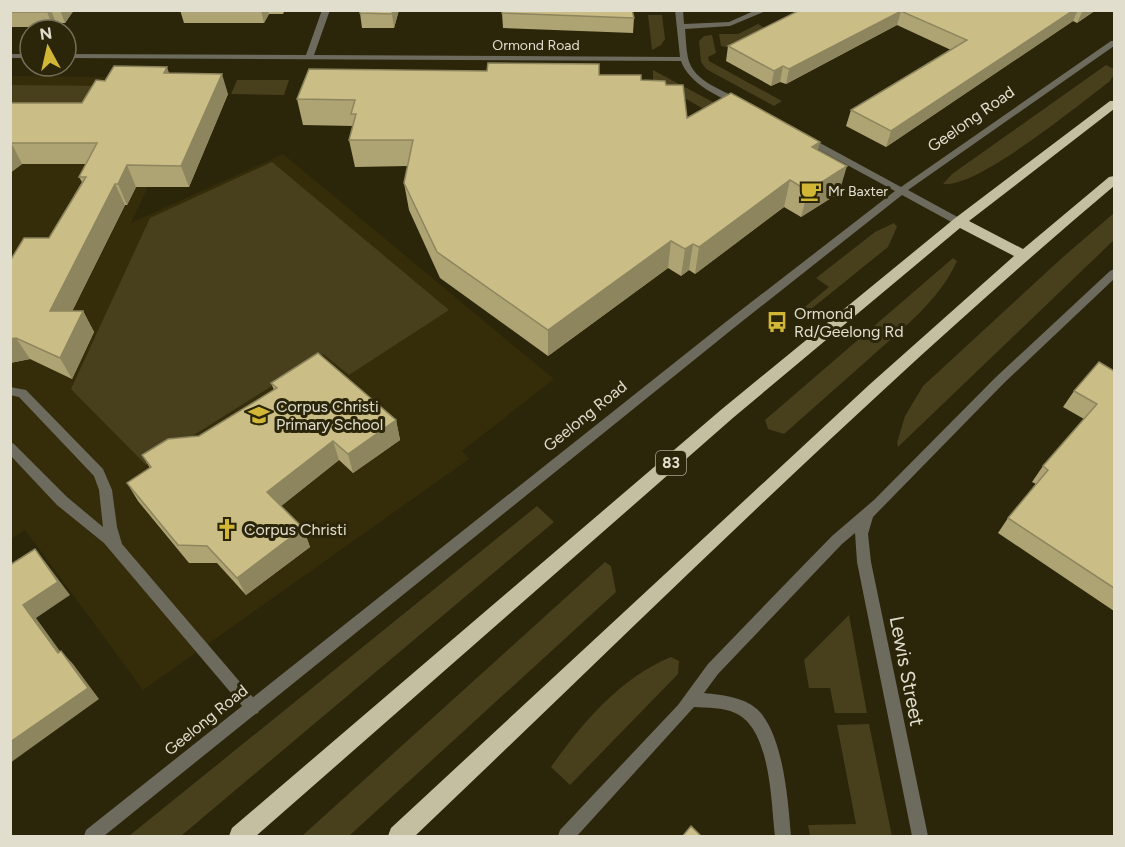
<svg xmlns="http://www.w3.org/2000/svg" width="1125" height="847" font-family="Figtree,sans-serif">
  <rect width="100%" height="100%" fill="#2b250a"/>
  <!-- built -->
  <path fill="#352d0a" d="M11 76 199 78 131 223 283 154 554 379 462 451 469 459 143 690 25 530 11 539Z"/>
  <!-- green -->
  <path fill="#483f1c" d="M648 15H662L665 39 661 45 652 50Z
    M758 24 765 28 726 47 721 46 719 34H738Z
    M712 35 716 53 708 57 709 61 782 101 774 106 706 69 701 62 699 41 704 36Z
    M1106 65 1114 69V75L1109 82C1078 105 978 188 943 184L952 174Z
    M653 70 724 108 714 115 653 80Z
    M237 80H289L284 95 231 94Z
    M11 85 108 86 88 120H11Z
    M272 162 449 310 349 375 323 354 146 465 71 389 150 218Z
    M1114 213V240L898 447 897 443 905 416 923 386 1063 257Z
    M894 223 897 227 888 247 800 318 795 315 829 287 816 278 875 232Z
    M953 258 957 261C939 301 903 328 871 357 842 383 813 408 784 434L768 429 765 420Z
    M537 506 554 522 181 836H129Z
    M605 562 611 566 616 592 349 836H302Z
    M849 615 867 713H835L830 688H809L804 660Z
    M671 657 679 661 678 674 570 785 551 767C582 723 620 678 671 657Z
    M869 724 892 836H810L808 825 856 824 837 725Z"/>
  <g fill="none" stroke-linecap="round" stroke-linejoin="round">
    <!-- service -->
    <path fill="#6d6b5e" fill-rule="evenodd" d="M10 387 26 390 103 469 112 490 117 527 122 544 258 703 260 708 258 713 253 715 248 713 104 543 57 505 10 455V442L14 444 67 497 103 527 99 490 94 476 19 397 10 395Z"/>
    <!-- minor -->
    <path fill="#6d6b5e" fill-rule="evenodd" d="M322 10H330L314 55 680 57 675 10H683L684 24 729 22 756 10H768L730 26 685 29C686 39 686 49 688 58 693 82 725 91 744 101L745 103 741 106C720 98 689 84 681 61L66 58V54L306 55Z
      M1111 41H1114V46L908 190 963 220V224H955L902 195 735 327 104 836H84L86 830 727 321 895 191 803 141V137H809L901 187Z
      M10 54H30V58H10Z
      M1114 269V279L1004 383 873 517 868 534 871 562 928 836H912L857 562 855 533 842 544 718 674 704 693C723 695 746 697 760 712 784 740 788 801 791 836H775C771 803 771 728 735 713 723 707 707 708 694 707L577 836H558L560 830 678 705 708 664 793 576 832 536 874 500 996 377 1110 271Z"/>
    <!-- trunk -->
    <path fill="#c5bfa2" fill-rule="evenodd" d="M1110 101H1114V109L969 221 1023 249 1109 177 1114 176V186C871 391 645 617 415 836H388L391 828 869 385 1014 256 960 228 734 417 256 836H229L232 828 722 409 954 219Z"/>
  </g>
  <!-- wall -->
  <path fill="#aea373" d="M10 10H74L65 23H56L53 27H10Z
    M180 10H285L283 14H269L264 23H184Z
    M360 10H399L394 28H362L360 13Z
    M800 10H1096L1077 23 1073 21 886 147 846 126 851 110 951 50 897 25 786 84 780 82 771 86 726 61 728 46Z
    M502 13 634 18 633 33 503 28Z
    M169 73 228 94 189 187H136L127 205H125L72 311H83L94 332 72 379 30 359 10 363V261L49 238 82 182 79 177 86 164H22L10 173V103H82L105 81Z
    M599 75 641 80 666 85 687 118 818 150 839 193 801 217 784 207 695 274 689 270 681 276 668 268 548 356 440 278 409 210 404 183 408 166 355 167 349 140 353 126 303 125 297 99Z
    M1114 371V611L998 533 1008 518 1036 484 1032 482 1043 466 1084 419 1063 407 1074 391Z
    M271 383 396 420 400 440 353 473 339 460 281 506 303 528 310 547 246 595 217 563H189L138 501 127 483 150 468 142 455 199 436 274 390Z"/>
  <!-- shaded-wall -->
  <path fill="#8d855e" d="M48 10H51L56 23 53 27 47 12Z
    M60 10H74L65 23Z
    M261 10H268L269 14 264 23Z
    M393 10H399L394 28 392 14Z
    M1074 10H1078L1073 21 886 147 891 131Z
    M1083 10H1096L1077 23Z
    M901 11 897 25 786 84 789 69Z
    M783 66 780 82 771 86 774 71Z
    M167 67 174 87 164 73Z
    M222 74 228 94 189 187 181 166Z
    M11 142 22 164 10 173V143Z
    M820 142 813 169 812 147Z
    M127 165 136 187 127 205 118 184Z
    M847 166 839 193 801 217 808 191Z
    M790 180 784 207 695 274 699 247Z
    M115 184 125 205 62 332 50 311Z
    M671 241 668 268 548 356V330Z
    M693 244 689 270 681 276 685 249Z
    M83 311 94 332 72 379 60 358Z
    M16 338 30 359 10 363V339Z
    M396 420 400 440 353 473 348 454Z
    M333 441 339 460 275 511 267 492Z
    M303 528 310 547 246 595 237 578Z
    M35 549 46 563 70 595 36 618 70 665 58 653 23 605Z
    M61 651 73 664 99 699 10 763V742Z"/>
  <!-- building -->
  <path fill="#cabe86" stroke="#8d855e" stroke-width="1.5" d="M10 10H48L47 12H10Z
    M360 10H393L392 14 360 13Z
    M503 10H632L634 18 502 13Z
    M800 10H1074L891 131 851 110 967 40 901 11 789 69 783 66 774 71 728 46Z
    M488 63 599 64V75H641V80L665 81 666 85H683L687 118 731 93 820 142 812 147 847 166 808 191 790 180 699 247 693 244 685 249 671 241 548 330 437 252 404 183 413 140H349L356 114H351L355 100 297 99 309 69 487 71Z
    M114 66 167 67 164 73 222 74 181 166 127 165 118 184H115L50 311H83L60 358 16 338 10 339V261L24 238H49L86 177H79L97 143H10V103H82L96 80 105 81Z
    M318 353 396 420 348 454 333 441 267 492 303 528 237 578 207 546 178 545 127 483 151 467 142 455 168 439 199 436 277 388 271 383Z
    M1099 362 1114 371V588L1008 518 1048 470 1043 466 1097 404 1074 391Z
    M35 549 58 582 23 605 58 653 61 651 88 688 10 742V565Z
    M691 826 702 837H682Z"/>
  <!-- icons -->
  <defs>
    <symbol id="cafe-bare" viewBox="-9 -9 18 18"><path d="M-5.5-4.5H6V0H3Q3 3.5 0 3.5H-2.5Q-5.5 3.5-5.5 0ZM3-3.2v2h1.7v-2ZM-6 4.5H4V6H-6Z" fill="#d2b736" stroke="#2b250a" stroke-width="2.5" paint-order="stroke"/></symbol>
    <symbol id="bus-bare" viewBox="-9 -9 18 18"><path d="M-5-6H5V4H4V6H2V4H-2V6H-4V4H-5ZM-3.5-4V0h7V-4ZM-3.5 1.2v1.5H-2V1.2ZM2 1.2v1.5H3.5V1.2Z" fill="#d2b736" stroke="#2b250a" stroke-width="2.5" paint-order="stroke"/></symbol>
    <symbol id="school-bare" viewBox="-9 -9 18 18"><path d="M0-5L7-2L0 1L-7-2ZM-4 1L0 2.5L4 1V4Q0 6-4 4Z" fill="#d2b736" stroke="#2b250a" stroke-width="2.5" paint-order="stroke"/></symbol>
    <symbol id="church-bare" viewBox="-9 -9 18 18"><path d="M-1.2-6h2.4v3.5h3.3v2.4h-3.3V6h-2.4V-.1h-3.3v-2.4h3.3Z" fill="#d2b736" stroke="#2b250a" stroke-width="2.5" paint-order="stroke"/></symbol>
  </defs>
  <g fill-rule="evenodd">
    <use href="#cafe-bare" x="796" y="176" width="30" height="30"/>
    <use href="#bus-bare" x="762" y="307" width="30" height="30"/>
    <use href="#school-bare" x="244" y="400" width="30" height="30"/>
    <use href="#church-bare" x="212" y="514" width="30" height="30"/>
  </g>
  <g text-anchor="middle" dominant-baseline="central" stroke-width="6" stroke-linejoin="round" paint-order="stroke">
    <!-- far-street labels -->
    <g font-size="14" fill="#e1dece" stroke="#2b250a">
      <text x="536" y="45">Ormond Road</text>
    </g>
    <!-- far-poi labels -->
    <g font-size="14" fill="#e1dece" stroke="#2b250a" text-anchor="start">
      <text x="828" y="191">Mr Baxter</text>
    </g>
    <!-- shield labels -->
    <rect fill="#2b250a" stroke="#aaa693" stroke-width="1.5" x="656" y="451" width="30" height="24" rx="4.5"/>
    <g font-size="15" font-weight="bold" fill="#e1dece">
      <text x="671" y="463">83</text>
    </g>
    <!-- street labels -->
    <g font-size="16" fill="#e1dece" stroke="#2b250a">
      <text transform="translate(971 119) rotate(-35)">Geelong Road</text>
      <text transform="translate(585 416) rotate(-39)">Geelong Road</text>
      <text transform="translate(206 720) rotate(-39)">Geelong Road</text>
    </g>
    <!-- poi labels -->
    <g font-size="16" fill="#e1dece" stroke="#2b250a" text-anchor="start">
      <text x="794" y="313">Ormond<tspan x="794" dy="18">Rd/Geelong Rd</tspan></text>
      <text x="276" y="406">Corpus Christi<tspan x="276" dy="18">Primary School</tspan></text>
      <text x="244" y="529">Corpus Christi</text>
    </g>
    <!-- near-street labels -->
    <g font-size="20" fill="#e1dece" stroke="#2b250a">
      <text transform="translate(907 671) rotate(79)">Lewis Street</text>
    </g>
  </g>
  <!-- border -->
  <rect width="1125" height="847" fill="none" stroke="#e1dece" stroke-width="24"/>
  <!-- north arrow -->
  <g transform="translate(48 48) rotate(352)"><circle r="28" fill="#2b250a" stroke="#746f58" stroke-width="1.5"/>
  <path d="M0-4.5L10 22L0 15L-10 22Z" fill="#d2b736"/>
  <text y="-9" font-size="16" font-weight="bold" text-anchor="middle" fill="#e1dece">N</text>
  </g>
</svg>
